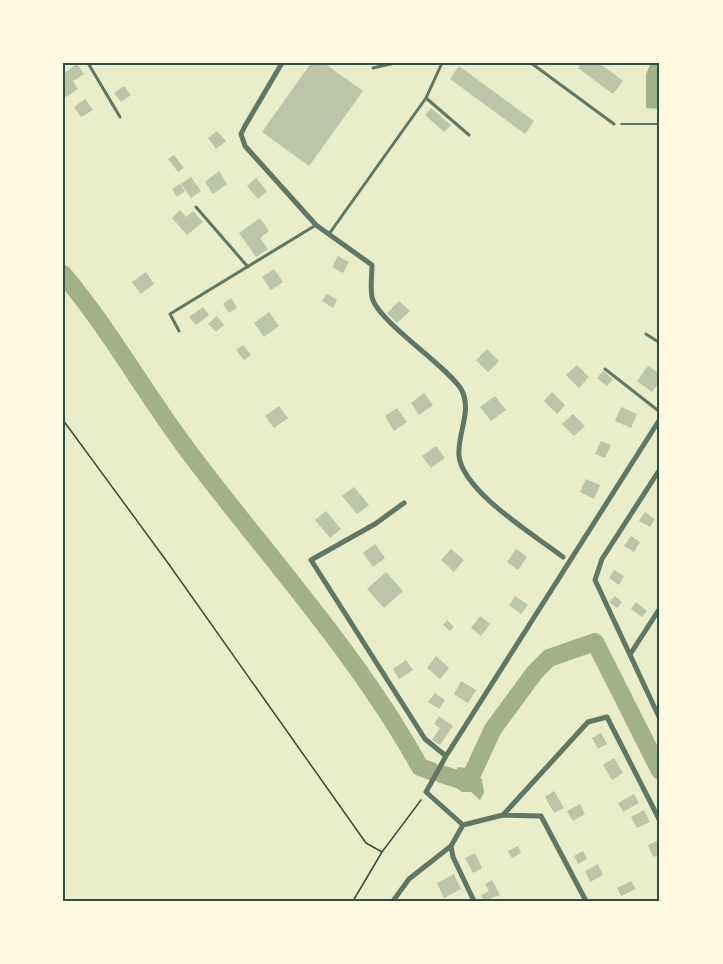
<svg xmlns="http://www.w3.org/2000/svg" width="723" height="964" font-family="'Exo 2',sans-serif">
  <rect width="100%" height="100%" fill="#e9edc9"/>
  <!-- water -->
  <path fill="#a3b18a" d="M651 63H660V109L646 108V74Z
    M458 767 466 768 482 779 484 793 480 800 471 792H462L455 787 453 778Z"/>
  <g fill="none" stroke-linecap="round" stroke-linejoin="round">
    <!-- river -->
    <path stroke="#a3b18a" stroke-width="18" d="M63 274C111 331 147 397 192 456 269 558 358 655 420 767L431 771
      M441 774 464 781 473 772 493 729 535 672 549 658 595 642 660 771"/>
  </g>
  <!-- building -->
  <path fill="#bcc5a7" d="M311 63H324L363 91 309 166 262 132Z
    M582 63H599L623 81 613 94 578 68Z
    M77 64 84 74 73 81 78 89 66 97 63 94V74Z
    M459 66 534 121 525 134 450 79Z
    M124 86 131 95 121 102 114 93Z
    M85 99 93 110 81 117 74 107Z
    M431 108 451 125 444 132 425 115Z
    M217 131 226 141 216 149 208 138Z
    M174 155 184 168 178 172 168 159Z
    M219 171 227 184 213 194 205 182Z
    M191 177 201 191 191 198 181 184Z
    M256 178 267 191 258 199 247 186Z
    M180 184 185 191 177 197 172 189Z
    M180 210 186 217 193 211 203 222 187 235 172 218Z
    M260 218 269 231 260 238 268 249 256 257 239 233Z
    M338 256 349 262 343 273 332 267Z
    M274 269 283 282 271 290 262 277Z
    M146 272 154 284 141 294 132 282Z
    M327 294 337 300 333 308 322 301Z
    M231 298 237 308 229 313 223 304Z
    M399 301 410 311 397 323 387 313Z
    M203 307 209 315 196 325 189 317Z
    M269 312 279 326 264 337 254 323Z
    M217 316 224 325 216 332 208 324Z
    M243 345 251 355 244 360 236 350Z
    M487 349 499 361 488 372 476 360Z
    M577 365 589 377 579 388 566 375Z
    M648 366 660 374V381L652 392 637 381Z
    M603 371 613 379 607 386 597 378Z
    M552 392 565 405 557 414 544 401Z
    M424 393 433 405 419 415 411 403Z
    M495 396 506 410 491 421 480 407Z
    M279 406 288 418 274 428 265 416Z
    M621 407 637 414 631 428 615 421Z
    M397 408 407 422 394 431 385 416Z
    M573 414 585 426 574 436 562 424Z
    M601 441 611 445 605 458 595 454Z
    M436 446 445 458 431 468 422 456Z
    M586 479 600 485 594 499 580 492Z
    M354 487 369 505 357 514 342 496Z
    M326 511 341 529 330 538 315 520Z
    M645 512 655 519 650 527 639 521Z
    M631 536 640 542 634 552 624 546Z
    M375 544 385 558 373 567 363 553Z
    M451 549 464 560 454 572 441 560Z
    M516 549 527 557 518 570 507 562Z
    M614 570 624 576 619 585 609 578Z
    M386 572 403 591 384 608 367 589Z
    M515 596 528 605 521 614 509 605Z
    M615 596 622 602 617 608 609 602Z
    M636 602 647 611 642 617 631 609Z
    M480 616 490 624 481 636 471 628Z
    M447 620 454 627 450 631 443 625Z
    M436 656 449 668 440 679 427 668Z
    M406 660 413 670 399 679 393 669Z
    M461 681 476 690 468 703 454 694Z
    M435 693 445 700 439 709 428 702Z
    M439 716 453 726 440 745 432 740 440 728 434 724Z
    M601 733 607 744 598 749 592 738Z
    M614 758 623 773 612 780 603 765Z
    M554 791 564 808 554 813 545 797Z
    M634 794 639 803 623 812 618 803Z
    M580 804 585 814 573 821 567 811Z
    M644 810 650 822 637 828 631 817Z
    M659 840 660 854 653 857 648 845Z
    M518 846 521 853 512 858 508 851Z
    M583 851 587 859 578 864 574 856Z
    M475 853 482 868 473 873 465 858Z
    M598 864 603 875 590 882 585 871Z
    M454 874 461 889 444 898 437 883Z
    M492 880 500 895 484 901 481 895 489 891 485 884Z
    M631 881 636 889 621 896 617 888Z"/>
  <g fill="none" stroke-linecap="round" stroke-linejoin="round">
    <!-- path -->
    <path stroke="#344e41" stroke-width="1.5" d="M621 124H660
      M63 420 168 563 366 843 382 852
      M353 901 382 852 421 800"/>
    <!-- service -->
    <path stroke="#617663" stroke-width="3" d="M88 63 120 117
      M531 63 614 124
      M373 68 395 63
      M426 98 469 135
      M196 207 248 267
      M329 234 426 98 442 63
      M179 331 170 314 316 225
      M646 334 660 343
      M605 369 660 412"/>
    <!-- minor -->
    <path stroke="#617663" stroke-width="5" d="M282 63 245 126 241 134 245 146 316 225 372 265C372 275 370 287 372 297 377 321 446 365 461 389 473 410 457 434 459 456 463 492 536 536 563 557
      M660 469 602 559 595 580 660 719
      M404 503 375 524 311 560 425 739 446 756
      M631 653 660 608
      M503 815 588 722 607 717 660 821
      M463 825 503 815 541 816 586 901
      M393 901 409 879 451 846
      M474 901 453 857 451 846 463 825 426 792 446 756 660 419"/>
  </g>
  <!-- border -->
  <rect width="723" height="964" fill="none" stroke="#fefae0" stroke-width="129"/>
  <rect x="64" y="64" width="594" height="836" fill="none" stroke="#344e41" stroke-width="2"/>
</svg>
